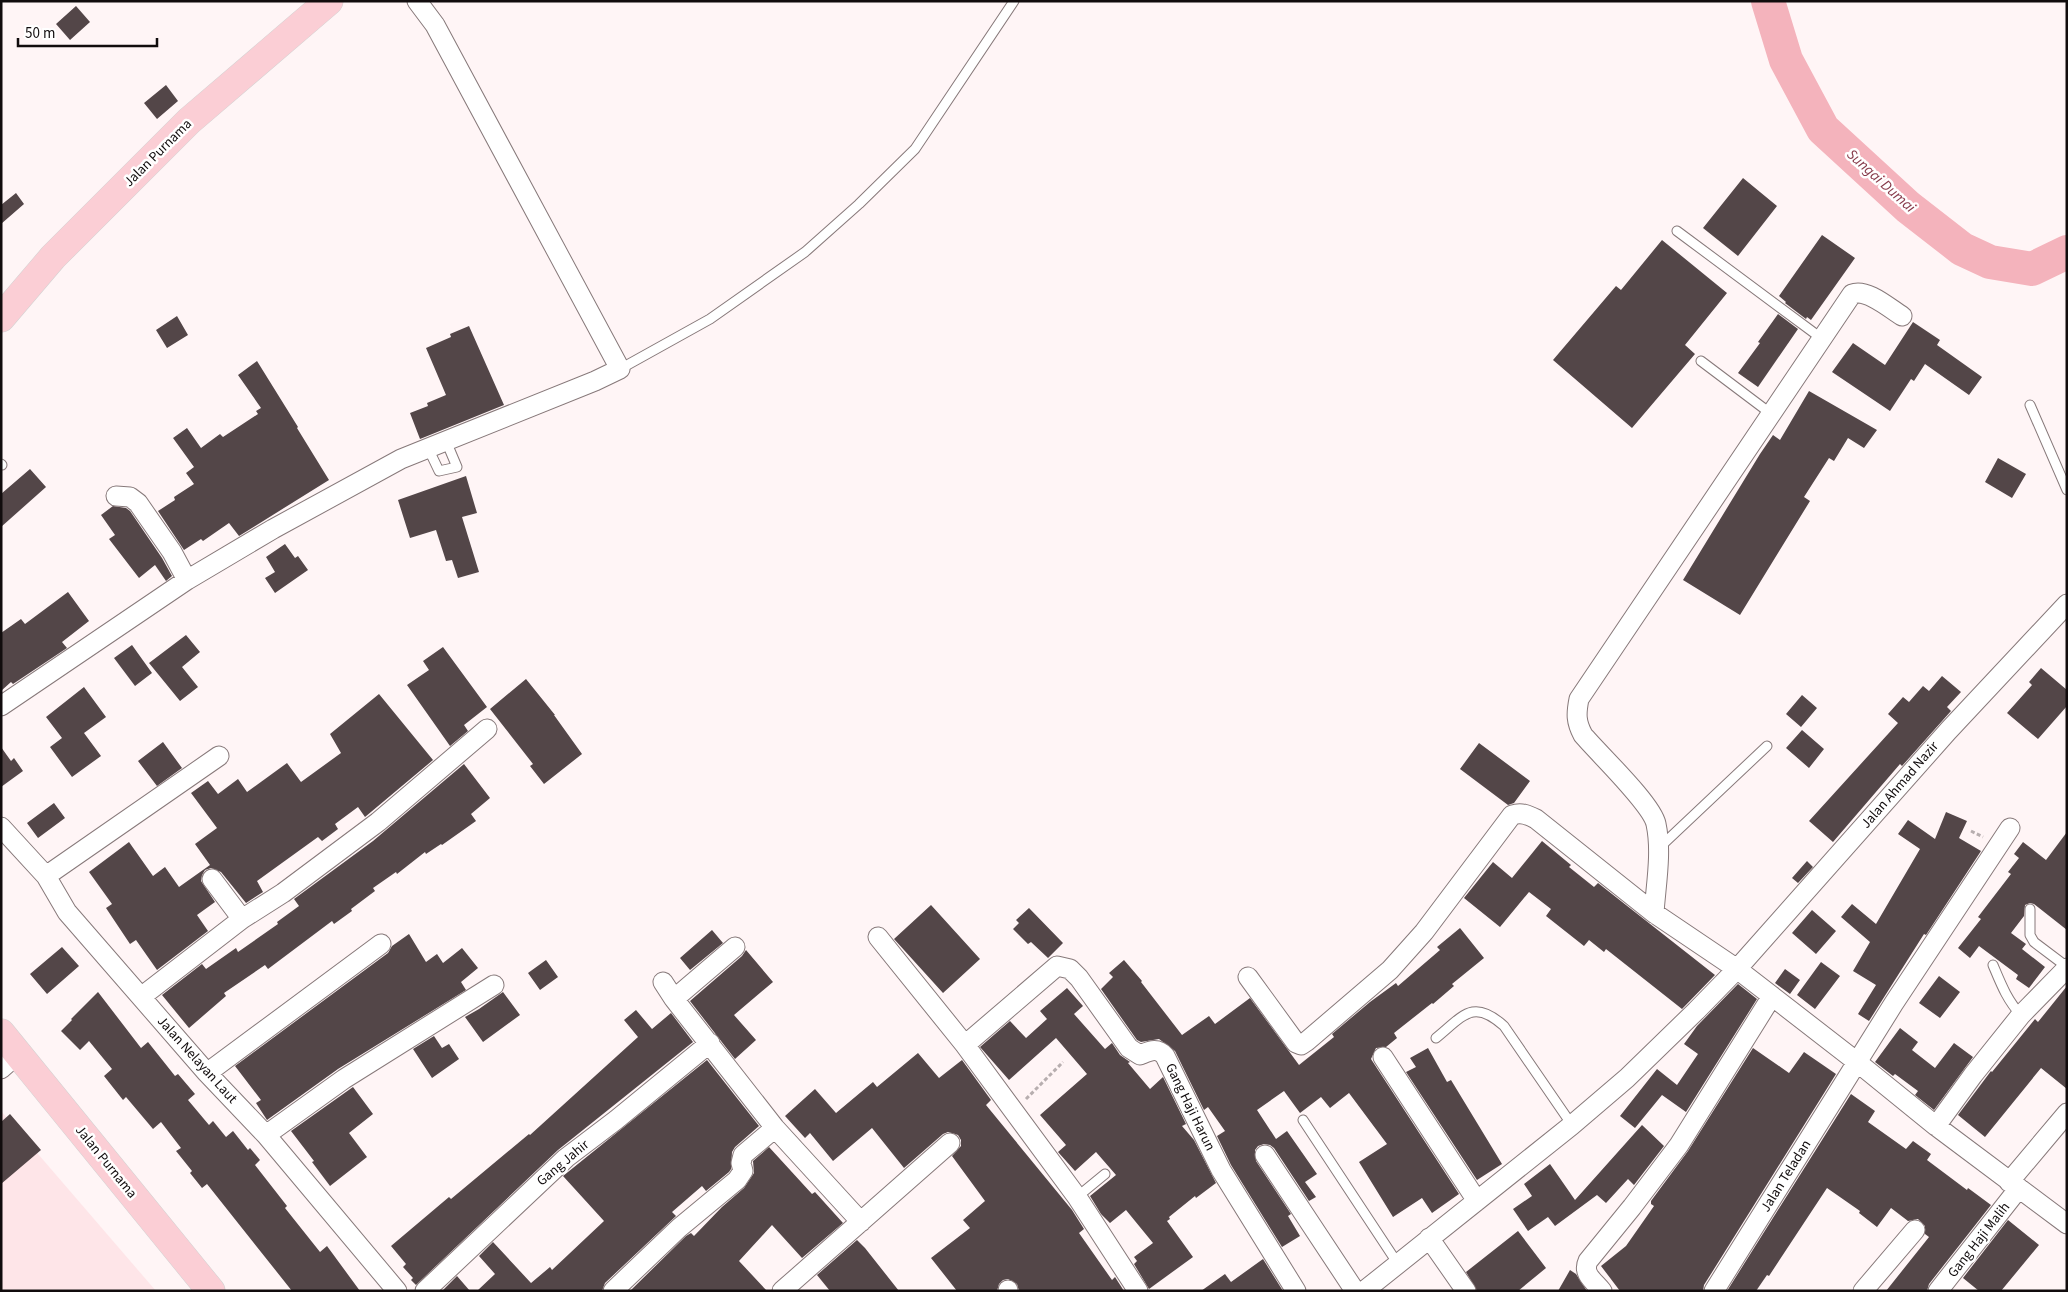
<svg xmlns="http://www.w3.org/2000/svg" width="2068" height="1292" font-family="'Source Sans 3',sans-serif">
  <rect width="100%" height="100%" fill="#fff5f6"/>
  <!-- built -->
  <path fill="#fee5e8" d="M1 1111 156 1291H1Z"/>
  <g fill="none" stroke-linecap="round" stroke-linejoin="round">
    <!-- river -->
    <path stroke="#f4b3bc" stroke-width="34" d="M1768 1 1786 60 1823 129 1908 207 1962 249 1990 262 2032 269 2067 252"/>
  </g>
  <!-- building -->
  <path fill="#534648" d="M76 6 90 22 70 40 56 24Z
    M166 85 178 101 157 119 144 103Z
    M1743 178 1777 206 1738 256 1703 228Z
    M16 193 24 204 1 224V205Z
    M1822 235 1855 258 1811 320 1807 317 1806 319 1785 303 1786 302 1779 296Z
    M1662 240 1727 293 1685 345 1695 354 1632 428 1553 360 1616 286 1621 290Z
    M1778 314 1798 329 1758 387 1738 373 1760 343 1758 342Z
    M177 316 188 335 167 348 156 330Z
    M1913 322 1940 340 1937 345 1982 377 1969 395 1925 364 1914 381 1911 379 1890 411 1832 372 1853 343 1885 365Z
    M469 326 504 405 420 439 410 413 428 406 427 403 446 395 426 348 451 337 450 334Z
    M257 361 298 427 297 428 329 480 239 536 229 523 203 541 201 539 184 550 158 511 175 500 174 497 194 484 186 473 194 467 173 438 187 428 201 448 220 434 223 437 258 414 256 411 261 408 238 375Z
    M1809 391 1877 430 1864 448 1848 438 1834 461 1829 458 1804 497 1810 501 1740 615 1683 580 1760 454 1773 435 1780 440Z
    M1998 458 2026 474 2012 498 1985 482Z
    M30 469 46 487 1 527V494Z
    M466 476 477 513 462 517 479 572 458 578 452 560 446 561 436 530 410 538 398 500Z
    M113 506 126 508 130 511 162 558 172 576 166 581 155 565 139 578 109 539 115 535 101 515Z
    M285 544 295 558 298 556 308 570 275 593 265 578 275 572 266 557Z
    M68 592 89 621 62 642 67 648 13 684 11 682 1 691V633L21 619 25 624Z
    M186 635 200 652 182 667 198 687 180 701 149 663Z
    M132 645 152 673 135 686 114 658Z
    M443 647 487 707 464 725 468 731 450 746 407 685 429 670 423 661Z
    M2041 668 2067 690V706L2038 739 2007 713 2032 685 2029 682Z
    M1942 676 1961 692 1947 707 1951 711 1902 766 1900 764 1833 842 1809 821 1898 723 1888 714 1903 697 1909 702 1923 686 1929 691Z
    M526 679 555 715H554L582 754 544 784 530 766 533 764 490 709Z
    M84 687 106 717 84 733 101 756 72 777 50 747 62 738 46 717Z
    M379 694 433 760 365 817 358 807 335 824 338 829 322 841 318 837 257 881 263 892 246 903 221 872 211 868 205 870 202 875 201 881 215 902 197 915 208 931 157 970 136 940 130 944 106 908 112 904 89 872 129 842 153 876 165 867 179 887 210 865 195 844 217 828 191 793 208 781 218 794 238 779 247 792 287 763 301 782 341 753 330 734Z
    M1802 695 1817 708 1801 727 1786 714Z
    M1802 730 1824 749 1809 768 1786 748Z
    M163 742 182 768 157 786 138 761Z
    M1479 743 1530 781 1514 803 1508 805 1460 769Z
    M1 747 11 761 14 758 23 771 1 787Z
    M464 764 490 798 471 814 476 821 442 845 441 844 426 854 425 852 397 874 396 872 373 888 375 891 351 909 352 911 334 924 332 921 268 969 265 965 224 993 226 996 189 1028 162 995 202 964 206 969 236 948 238 952 278 924 277 922 299 906 294 899 373 841Z
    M54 803 65 818 38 838 27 823Z
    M1946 812 1967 821 1959 838 1981 851 1926 935 1924 934 1869 1021 1858 1014 1876 985 1853 971 1870 942 1841 917 1852 904 1876 924 1920 849 1898 834 1908 820 1935 839Z
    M2067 832V930L2034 904 2030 903 2025 905 2024 916 2011 933 2026 944 2022 949 2045 967 2029 988 2016 979 2018 975 1979 946 1970 958 1958 948 1981 919 1978 917 2011 874 2008 872 2019 858 2014 854 2023 842 2046 860Z
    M1542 841 1571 865 1569 867 1594 887 1598 883 1715 975 1682 1009 1606 949 1604 952 1589 940 1584 946 1546 916 1551 909 1529 892 1500 927 1464 898 1493 862 1512 878Z
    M1807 861 1813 867 1798 883 1792 878Z
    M931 905 980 959 943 993 894 939Z
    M1029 908 1063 943 1048 958 1031 942 1028 944 1013 929 1019 923 1016 920Z
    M1812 910 1836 931 1816 954 1792 933Z
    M1460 928 1484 958 1452 984 1454 986 1433 1004 1432 1003 1394 1033 1397 1038 1386 1047 1376 1048 1371 1059 1459 1194 1432 1213 1422 1198 1393 1217 1359 1162 1387 1144 1349 1093 1330 1108 1321 1097 1300 1113 1284 1091 1257 1110 1276 1139 1287 1131 1317 1174 1305 1182 1316 1197 1309 1201 1274 1148 1270 1145 1264 1144 1258 1146 1255 1150 1256 1161 1291 1214 1288 1216 1300 1236 1282 1247 1231 1165 1217 1136 1225 1131 1208 1107 1204 1110 1175 1051 1159 1039 1141 1042 1137 1040 1101 989 1113 977 1109 973 1124 960 1142 981 1141 982 1182 1035 1209 1016 1215 1024 1250 998 1299 1065 1334 1037 1332 1034 1370 1002 1396 983 1398 986 1440 950 1437 947Z
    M712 930 723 943 690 970 680 958Z
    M409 934 426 962 437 954 443 963 462 948 478 968 461 982 466 990 338 1069 267 1120 256 1103 261 1100 235 1066 388 953 392 946Z
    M62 947 79 966 47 994 30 974Z
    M746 950 773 982 734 1015 756 1040 735 1059 690 1001 742 956Z
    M546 960 558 977 540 990 528 973Z
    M1821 962 1840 976 1815 1009 1797 995Z
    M1785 969 1800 980 1790 994 1775 983Z
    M1939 976 1960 992 1940 1018 1919 1003Z
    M1738 984 1757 999 1686 1112 1662 1095 1635 1128 1620 1116 1657 1069 1677 1085 1698 1054 1684 1044 1697 1026Z
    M2067 986V1089L2041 1068 1985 1137 1958 1115 1991 1071 1992 1072 2035 1019 2038 1022Z
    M1067 988 1083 1006 1074 1014 1105 1049 1112 1043 1120 1055 1130 1062 1128 1063 1150 1089 1163 1077 1186 1124 1182 1126 1194 1140 1216 1183 1196 1198 1195 1196 1169 1217 1170 1219 1167 1221 1193 1257 1149 1289 1134 1264 1137 1261 1134 1257 1153 1243 1126 1210 1110 1223 1101 1214 1090 1196 1116 1175 1096 1152 1075 1171 1058 1152 1066 1145 1040 1115 1087 1074 1056 1038 1009 1080 980 1047 1010 1021 1026 1038 1047 1019 1040 1011Z
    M98 992 141 1048 148 1042 175 1076 178 1074 195 1094 188 1100 209 1125 213 1121 226 1137 233 1131 248 1150 250 1148 260 1160 255 1165 287 1206 285 1208 320 1252 327 1246 360 1291H292L207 1184 202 1188 190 1173 192 1171 176 1151 181 1148 161 1122 153 1129 126 1097 123 1100 104 1076 112 1069 89 1041 80 1050 61 1031 72 1020 71 1019Z
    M503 992 520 1015 483 1042 465 1017 479 1009Z
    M636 1010 652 1029 671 1013 693 1042 558 1150 416 1285 411 1280 413 1278 403 1267 406 1264 391 1246 449 1197 451 1199 529 1134 530 1135 638 1037 624 1020Z
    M1900 1028 1918 1042 1912 1050 1935 1068 1954 1043 1973 1057 1934 1110 1915 1095 1918 1091 1895 1074 1893 1076 1875 1062Z
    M434 1036 442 1048 449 1044 459 1059 432 1078 413 1049Z
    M1428 1048 1447 1082 1451 1080 1502 1164 1477 1180 1406 1072 1416 1067 1410 1058Z
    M1753 1048 1789 1073 1804 1052 1836 1074 1704 1285 1703 1291H1620L1601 1266 1626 1246 1654 1206 1651 1204V1201L1688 1151Z
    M918 1053 939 1078 962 1060 991 1100 986 1105 1072 1210 1084 1229 1079 1233 1112 1280 1115 1277 1124 1291H1019L1017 1284 1008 1279 1003 1280 999 1284 997 1291H957L931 1258 970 1228 963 1220 985 1201 952 1156 961 1146V1140L958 1135 948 1132 943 1134 904 1168 872 1128 833 1161 810 1133 805 1138 785 1116 815 1089 836 1113 873 1082 877 1087Z
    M707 1060 759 1126 735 1147 732 1152 731 1169 729 1172 706 1191 702 1186 672 1212 676 1216 605 1283 602 1291H477L495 1274 479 1256 493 1242 531 1283 550 1267 552 1270 604 1221 563 1176Z
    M353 1087 373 1114 349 1133 367 1157 330 1186 312 1162 314 1161 291 1131Z
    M1851 1094 1875 1111 1868 1122 1906 1149 1913 1141 1931 1154 1927 1160 1967 1190 1968 1188 1991 1205 1929 1284 1927 1291H1886L1929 1237 1925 1234V1226L1918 1219 1908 1221 1891 1208 1877 1227 1859 1213 1860 1211 1827 1188 1769 1276 1767 1275 1756 1291H1727Z
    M10 1114 41 1150 1 1184V1122Z
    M1642 1125 1664 1146 1634 1185 1628 1179 1606 1203 1597 1195 1555 1226 1548 1217 1528 1231 1513 1209 1532 1196 1524 1184 1550 1164 1575 1200Z
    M769 1147 812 1194 815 1192 843 1223 802 1258 772 1225 739 1261 767 1291H630L686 1236 691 1233 694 1236 722 1207 744 1188 754 1173 753 1161Z
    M2008 1220 2039 1245 2001 1291H1979L1963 1278Z
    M1518 1231 1546 1268 1518 1291H1477L1466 1272Z
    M857 1240 865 1248 899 1291H830L817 1275Z
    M1263 1259 1283 1291H1201L1225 1274 1231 1282Z
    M1570 1270 1576 1274 1587 1291H1558Z
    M457 1276 470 1291H442Z"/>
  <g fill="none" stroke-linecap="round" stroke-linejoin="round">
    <defs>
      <path id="lane" d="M1677 231 1821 338
        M1701 361 1770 413
        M620 369 710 319 805 252 859 204 915 149 1014 1
        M2030 405 2067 490
        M428 448 439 471 457 467 446 441
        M1 464 2 465
        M1660 847 1767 746
        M2030 909V935L2034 942 2067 967
        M1993 965C2001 984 2007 1000 2021 1015
        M1436 1038C1463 1016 1473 998 1504 1026L1572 1125
        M1303 1120 1398 1264
        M1077 1197 1105 1174"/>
      <path id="street" d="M116 496 130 497 138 503 172 552 187 580
        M1 706 187 580 273 529 401 459 595 381 620 369 435 25 417 1
        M1 827 46 876 67 912 207 1073 266 1135 397 1291
        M46 876 219 756
        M212 879 242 919
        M1654 913C1656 884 1662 852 1656 824 1652 804 1599 754 1583 735 1576 722 1576 714 1579 699L1852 294C1867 288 1889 308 1902 316
        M878 937 965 1045 1077 1197 1138 1291
        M1248 977 1296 1043 1301 1045 1307 1041 1390 970 1424 932 1512 815C1522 812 1528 815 1536 819L1654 913 1737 969 1857 1062 1936 1126 2067 1224
        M663 982 674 999 735 947
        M141 997 242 919 283 893 378 822 487 729
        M674 999 775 1128 861 1222
        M965 1045 1057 966 1070 969 1079 978 1129 1048 1140 1055C1150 1051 1157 1047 1165 1056L1221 1170 1296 1291
        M1383 1057 1477 1201
        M1 1069 18 1054
        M207 1073 381 944
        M1936 1126 1973 1075 2021 1015 2067 968
        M266 1135 344 1079 494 985
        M1265 1155 1355 1291
        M2009 1182 2067 1113
        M1429 1238 1466 1291
        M1008 1290V1291
        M425 1291 566 1158 616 1120 710 1043
        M613 1291 679 1228 737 1180 743 1171 741 1163 743 1155 775 1128
        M782 1291 950 1143
        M1364 1291 1572 1125 1627 1078 1696 1011 1737 969 1948 731 2067 604
        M1602 1291C1594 1281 1582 1274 1588 1261L1632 1207 1679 1145 1772 996
        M1714 1291 1894 1003 2010 828
        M1863 1291 1915 1230
        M1938 1291 2019 1188"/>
      <path id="primary" d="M1 318 53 257 189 121 329 1
        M1 1033 211 1291"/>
    </defs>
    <!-- lane casing -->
    <use href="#lane" stroke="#87797a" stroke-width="11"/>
    <!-- street casing -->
    <use href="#street" stroke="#87797a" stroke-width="21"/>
    <!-- primary casing -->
    <use href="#primary" stroke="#d4d3d3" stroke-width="29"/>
    <!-- path -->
    <path stroke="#b7aeaf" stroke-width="3" stroke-dasharray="4 2.5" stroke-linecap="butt" d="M1971 831 1983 837
      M1026 1099 1063 1062"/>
    <!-- lane -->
    <use href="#lane" stroke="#fff" stroke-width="9"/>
    <!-- street -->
    <use href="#street" stroke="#fff" stroke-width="19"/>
    <!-- primary -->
    <use href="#primary" stroke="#fbced5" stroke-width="28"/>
  </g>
  <g text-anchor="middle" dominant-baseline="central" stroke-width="5" stroke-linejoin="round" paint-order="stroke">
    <!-- street labels -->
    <g font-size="14" fill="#110c0d" stroke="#fff">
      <text transform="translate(158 153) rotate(-45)">Jalan Purnama</text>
      <text transform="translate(1900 785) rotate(-49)">Jalan Ahmad Nazir</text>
      <text transform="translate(197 1060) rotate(48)">Jalan Nelayan Laut</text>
      <text transform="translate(1190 1107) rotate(64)">Gang Haji Harun</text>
      <text transform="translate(106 1162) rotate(51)">Jalan Purnama</text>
      <text transform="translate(563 1163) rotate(-40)">Gang Jahir</text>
      <text transform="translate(1786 1176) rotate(-58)">Jalan Teladan</text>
      <text transform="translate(1979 1240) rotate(-52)">Gang Haji Malih</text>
    </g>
    <!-- water labels -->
    <g font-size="15" font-style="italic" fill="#873a4a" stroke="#fff">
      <text transform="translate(1881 181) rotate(42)">Sungai Dumai</text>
    </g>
  </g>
  <!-- border -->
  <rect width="2068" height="1292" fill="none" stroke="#110c0d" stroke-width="5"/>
  <!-- scale -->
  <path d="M18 38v8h139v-8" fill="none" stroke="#110c0d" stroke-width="2.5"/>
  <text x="25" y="38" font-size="15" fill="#110c0d" stroke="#ffffff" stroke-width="4" paint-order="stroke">50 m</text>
</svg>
